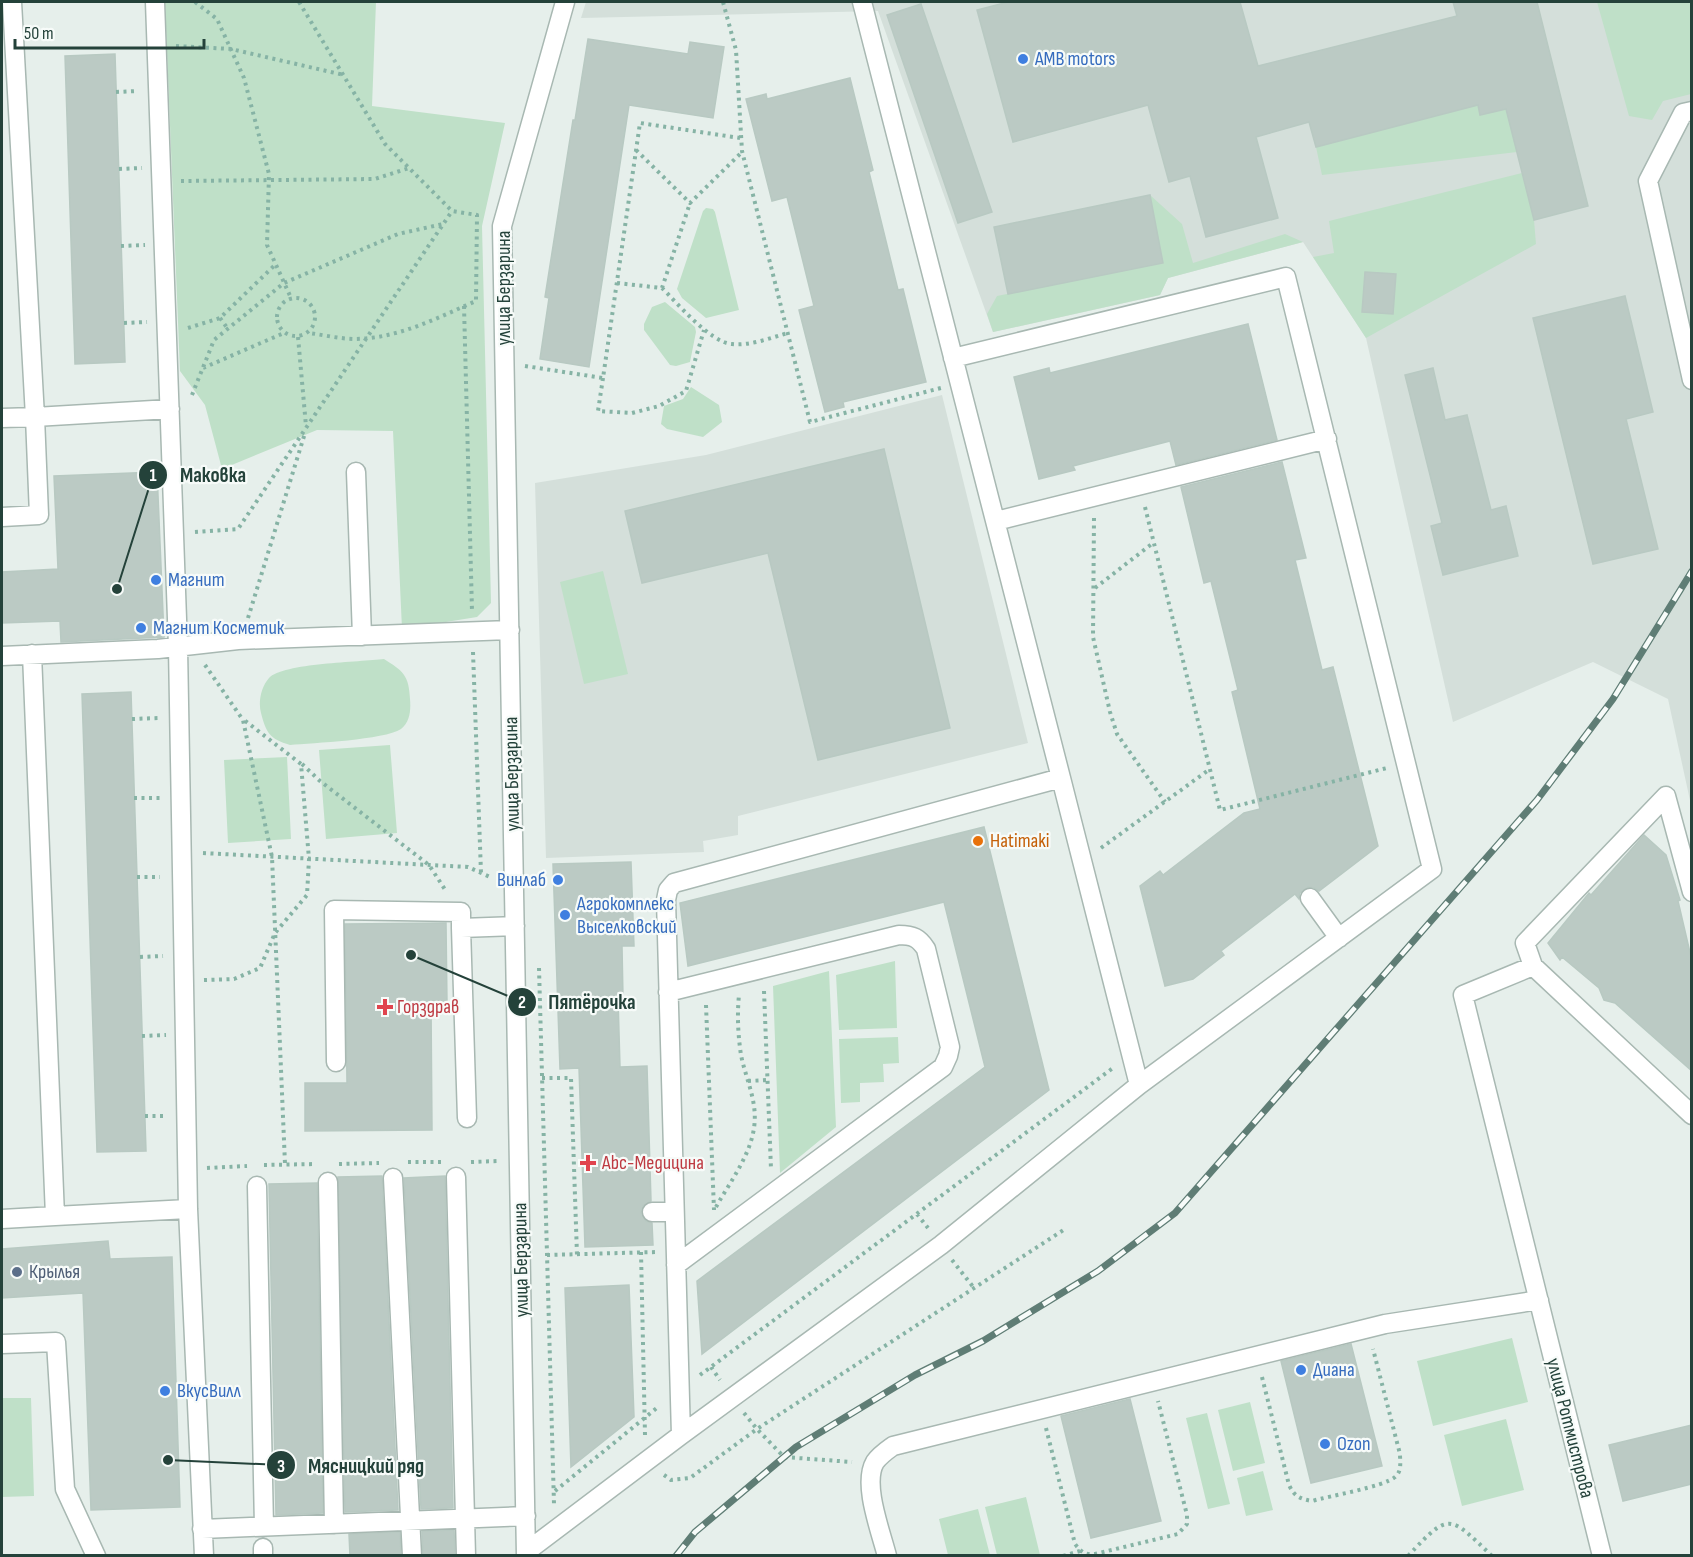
<svg xmlns="http://www.w3.org/2000/svg" width="1693" height="1557" font-family="'Sofia Sans Condensed',sans-serif">
  <rect width="100%" height="100%" fill="#e6efeb"/>
  <!-- built -->
  <path fill="#d4dfda" d="M586 2H1691V805L1668 699 1593 662 1453 722 1366 338 1303 242 1168 278 1160 295 993 332 878 11 581 18Z
    M942 395 1028 743 738 816V835L703 841 704 852 546 858 535 483 706 455Z"/>
  <!-- green -->
  <path fill="#bfe0c8" d="M165 2H376L372 106 505 123 482 226 491 603 477 617 402 629 393 431 317 430 222 469 205 405 180 371Z
    M1597 2H1691V94L1663 101 1652 120 1629 116Z
    M1478 105 1481 115 1506 109 1517 152 1322 175 1316 147Z
    M1522 173 1534 220 1536 244 1366 338 1313 257 1334 253 1329 221Z
    M1150 195 1182 224 1193 263 1285 234 1303 242 1168 278 1160 295 993 332 987 314 997 296 1163 263Z
    M706 208 713 209 715 212 739 310 706 318 682 298 677 289 703 211Z
    M665 302 695 327 696 332 690 362 676 366 670 365 644 330V324L652 307Z
    M691 387 719 405 722 422 703 437 667 429 661 424 664 406 683 399Z
    M603 571 628 674 584 684 560 582Z
    M384 659C403 671 409 675 410 699 411 710 410 722 401 729 384 740 313 743 290 745 270 739 266 733 261 713 258 702 261 687 269 678 283 663 360 662 384 659Z
    M390 745 397 833 326 839 319 750Z
    M287 757 291 839 228 843 224 760Z
    M895 961 897 1028 839 1030 836 975Z
    M829 971 836 1127 780 1173 773 986Z
    M898 1037 899 1063 883 1064 884 1082 860 1083V1102L841 1103 839 1039Z
    M1512 1338 1528 1402 1433 1426 1417 1361Z
    M2 1398H31L34 1496 2 1497Z
    M1250 1402 1265 1463 1233 1471 1218 1410Z
    M1207 1413 1230 1504 1208 1509 1186 1418Z
    M1506 1419 1524 1490 1462 1506 1444 1435Z
    M1263 1471 1273 1510 1246 1516 1237 1478Z
    M1026 1497 1040 1555H997L985 1507Z
    M978 1509 990 1555H948L939 1519Z"/>
  <!-- building -->
  <path fill="#bbcac4" stroke="#b8c9c2" stroke-width="1.5" d="M1008 2H1240L1258 66 1457 16 1453 2H1537L1588 206 1534 220 1506 109 1480 115 1478 105 1316 147 1309 122 1256 137 1278 218 1206 237 1190 176 1169 182 1148 105 1013 142 977 10Z
    M921 4 992 212 958 223 887 15Z
    M588 39 688 54 690 42 724 47 713 118 629 105 589 367 540 359 549 298 545 297 573 120H575Z
    M115 54 125 362 75 364 65 56Z
    M850 78 873 170 869 172 898 290 903 289 926 382 843 402 844 407 825 412 799 310 814 306 787 197 772 201 746 99 766 94 767 99Z
    M1150 195 1163 263 1008 294 994 227Z
    M1365 272 1396 274 1393 314 1362 312Z
    M1625 296 1653 412 1626 419 1658 549 1593 564 1533 318Z
    M1248 324 1277 440 1176 465 1170 441 1073 466 1075 470 1039 479 1014 377 1049 368 1050 373Z
    M1433 368 1445 420 1467 415 1491 510 1506 506 1518 556 1443 575 1431 526 1442 523 1405 375Z
    M884 449 950 728 818 760 768 553 642 583 625 511Z
    M1282 462 1306 558 1295 560 1322 670 1333 667 1378 846 1319 891 1314 888 1308 887 1300 893 1299 899 1295 894 1221 951 1224 955 1193 979 1165 986 1140 886 1160 871 1163 875 1244 813 1260 809 1232 692 1238 690 1211 581 1204 583 1181 487Z
    M157 472 164 637 61 642 60 621 2 623V572L58 569 54 476Z
    M131 692 146 1151 97 1152 82 694Z
    M984 827 1049 1090 702 1354 697 1281 985 1067 944 902 688 966 680 903Z
    M1644 835 1666 855 1680 900 1678 901 1692 961V1071L1615 1003 1604 1000 1599 988 1562 957 1560 960 1548 943 1589 893 1591 895Z
    M631 862 634 946H622L623 998H618L620 1067 647 1066 651 1201 643 1206 641 1213 646 1221 652 1223 653 1245 585 1247 579 1068 560 1069 553 864Z
    M446 923 447 1003 431 1004 432 1130 305 1131V1083H347L345 924Z
    M382 1176 398 1510 345 1512 338 1177Z
    M445 1176 453 1508 421 1509 404 1178Z
    M317 1183 323 1513 276 1515 269 1184Z
    M108 1241 110 1259 172 1257 180 1507 91 1510 83 1293 2 1298V1249Z
    M629 1285 634 1417 571 1467 565 1288Z
    M1351 1344 1382 1466 1311 1483 1281 1361Z
    M1130 1399 1161 1521 1091 1538 1061 1416Z
    M1692 1425V1484L1623 1501 1609 1445Z
    M454 1530 455 1556H423L422 1531Z
    M400 1532 401 1556H350L349 1534Z"/>
  <g fill="none" stroke-linecap="round" stroke-linejoin="round">
    <defs>
      <path id="minor" d="M12 2 35 417 170 409
        M155 2 178 647 188 1209 204 1556
        M862 2 1061 778
        M1692 111 1683 113 1648 181 1692 380
        M2 418 35 417 39 515 2 517
        M356 472 362 636
        M996 521 1327 439
        M2 656 158 649 238 640 510 630
        M1692 892 1666 796 1525 943 1533 966 1692 1115
        M1310 898 1339 938
        M1533 966 1463 995 1602 1556
        M668 992 899 935C913 935 919 938 926 949L950 1047 948 1056 943 1067 676 1265
        M336 1062 334 910 461 912V928
        M467 1118 461 928 515 926
        M456 1177 466 1556
        M393 1178 412 1556
        M328 1182 334 1524
        M257 1186 264 1527
        M652 1212H674
        M55 1216 188 1209
        M2 1219 55 1216 32 654
        M2 1344 56 1342 65 1489 96 1556
        M681 1435 666 900 668 890 674 883 1061 778 1139 1085
        M202 1529 526 1516
        M263 1548V1556
        M526 1552 681 1435 941 1245 1139 1085 1432 869 1286 277 953 358
        M526 1556 502 226 565 2
        M887 1556C881 1532 862 1484 875 1462 880 1455 886 1451 893 1446L1385 1324 1539 1300"/>
    </defs>
    <!-- minor casing -->
    <use href="#minor" stroke="#a8b8b2" stroke-width="21"/>
    <!-- path -->
    <path stroke="#86b3a5" stroke-width="4" stroke-dasharray="3 4.5" stroke-linecap="butt" d="M195 2 217 19 244 78 269 174 267 245 291 298
      M299 2 385 144 452 211 477 215 476 301C437 318 399 338 356 339 340 339 324 335 309 333
      M723 2 736 50 742 151 810 422 941 388
      M176 46 231 49 344 75
      M116 92 137 91
      M636 150 690 203 742 152
      M119 169 142 168
      M181 181 375 179 409 168
      M121 246 145 245
      M617 283 662 288 690 203
      M662 288C677 303 711 343 732 344 750 346 770 338 788 333
      M277 317a19 19 0 1 1 38 0a19 19 0 1 1-38 0Z
      M464 306 472 611
      M220 318 228 329
      M124 323 147 322
      M188 328 220 318 276 264
      M298 337 306 426
      M525 366 603 378 640 123 740 138
      M203 368 284 333
      M603 378 598 411 632 413 659 406 686 391 704 330
      M192 395 214 340 284 283 398 234 443 224
      M1145 507 1220 810 1387 768
      M1094 518 1093 637 1110 712 1117 734 1165 802
      M195 532 238 529 452 211
      M1095 588 1153 543
      M248 618 305 433
      M473 652 481 873
      M205 665 243 720 272 857 285 1164
      M132 719 158 718
      M302 764 320 781 429 865 446 891
      M134 798H161
      M1101 848 1210 769
      M203 853 468 867 490 877 491 879
      M137 877H160
      M140 957 163 956
      M539 968 554 1504
      M204 980 234 979 260 968 275 933 307 895 309 859 301 764 244 720
      M764 991 771 1169
      M706 1005 714 1210
      M142 1036 166 1035
      M542 1078H571L577 1255
      M748 1081 768 1080
      M145 1116H165
      M408 1162H442
      M471 1162 499 1161
      M339 1164 379 1163
      M264 1165 316 1164
      M207 1168 247 1166
      M716 1207C730 1182 750 1156 754 1128 758 1102 746 1080 741 1055 738 1035 737 1015 739 995
      M917 1214 928 1228
      M641 1252 645 1435
      M547 1255 657 1252
      M952 1260 974 1288
      M711 1367 720 1380
      M700 1375 1113 1068
      M1262 1377 1289 1485C1294 1496 1300 1499 1312 1501 1329 1496 1383 1487 1395 1477 1402 1471 1400 1463 1400 1454L1373 1349
      M744 1413 757 1429 784 1457 852 1462
      M1046 1428 1075 1544C1081 1552 1085 1555 1095 1554L1178 1534 1187 1524V1515L1158 1401
      M664 1475 671 1480 690 1478 757 1429 1065 1229
      M555 1491 658 1407
      M1063 1556 1080 1551
      M1408 1556C1450 1511 1449 1515 1492 1556"/>
    <!-- minor -->
    <use href="#minor" stroke="#fff" stroke-width="18"/>
    <defs>
      <path id="rail" d="M676 1556 695 1532 796 1447 915 1375 983 1341 1098 1271 1175 1213 1537 800 1613 699 1692 571"/>
    </defs>
    <!-- rail casing -->
    <use href="#rail" stroke="#5f7d75" stroke-width="7"/>
    <!-- rail -->
    <use href="#rail" stroke="#f7fbf9" stroke-width="4.5" stroke-dasharray="14" stroke-linecap="butt"/>
  </g>
  <!-- markers -->
  <g fill="#3f7fe0" stroke="#f7fbf9" stroke-width="2">
    <circle cx="1023" cy="59" r="6"/>
    <circle cx="156" cy="580" r="6"/>
    <circle cx="141" cy="628" r="6"/>
    <circle cx="558" cy="880" r="6"/>
    <circle cx="565" cy="915" r="6"/>
    <circle cx="1301" cy="1370" r="6"/>
    <circle cx="165" cy="1391" r="6"/>
    <circle cx="1325" cy="1444" r="6"/>
  </g>
  <circle fill="#e8710a" stroke="#f7fbf9" stroke-width="2" cx="978" cy="841" r="6"/>
  <g fill="#e0444e" stroke="#f7fbf9" stroke-width="2">
    <path d="M382 998h6v6h6v6h-6v6h-6v-6h-6v-6h6z"/>
    <path d="M585 1154h6v6h6v6h-6v6h-6v-6h-6v-6h6z"/>
  </g>
  <circle fill="#5c6f8a" stroke="#f7fbf9" stroke-width="2" cx="17" cy="1272" r="6"/>
  <g text-anchor="middle" dominant-baseline="central" stroke-width="4.5" stroke-linejoin="round" paint-order="stroke">
    <!-- shop labels -->
    <g font-size="20" fill="#366cbe" stroke="#f7fbf9" text-anchor="start">
      <text x="1035" y="59">AMB motors</text>
      <text x="168" y="580">Магнит</text>
      <text x="153" y="628">Магнит Косметик</text>
      <text x="546" y="880" text-anchor="end">Винлаб</text>
      <text x="577" y="904">Агрокомплекс<tspan x="577" dy="23">Выселковский</tspan></text>
      <text x="1313" y="1370">Диана</text>
      <text x="177" y="1391">ВкусВилл</text>
      <text x="1337" y="1444">Ozon</text>
    </g>
    <!-- street labels -->
    <g font-size="20" fill="#24423a" stroke="#f7fbf9">
      <text transform="translate(504 288) rotate(-90)">улица Берзарина</text>
      <text transform="translate(512 774) rotate(-91)">улица Берзарина</text>
      <text transform="translate(521 1260) rotate(-91)">улица Берзарина</text>
      <text transform="translate(1570 1428) rotate(76)">улица Ротмистрова</text>
    </g>
    <!-- food labels -->
    <g font-size="20" fill="#c56008" stroke="#f7fbf9" text-anchor="start">
      <text x="990" y="841">Hatimaki</text>
    </g>
    <!-- health labels -->
    <g font-size="20" fill="#be3a42" stroke="#f7fbf9" text-anchor="start">
      <text x="397" y="1007">Горздрав</text>
      <text x="602" y="1163">Abc-Медицина</text>
    </g>
    <!-- service labels -->
    <g font-size="20" fill="#4e5e75" stroke="#f7fbf9" text-anchor="start">
      <text x="29" y="1272">Крылья</text>
    </g>
  </g>
  <!-- callouts -->
  <path fill="none" stroke="#24423a" stroke-width="2" d="M117 589L153 475M411 955L522 1002M168 1460L281 1465"/>
  <g fill="#24423a" stroke="#f7fbf9" stroke-width="2">
    <circle cx="117" cy="589" r="6"/>
    <circle cx="411" cy="955" r="6"/>
    <circle cx="168" cy="1460" r="6"/>
    <circle cx="153" cy="475" r="15"/>
    <circle cx="522" cy="1002" r="15"/>
    <circle cx="281" cy="1465" r="15"/>
  </g>
  <g font-size="18" text-anchor="middle" font-weight="bold" fill="#fff">
    <text x="153" y="481">1</text>
    <text x="522" y="1008">2</text>
    <text x="281" y="1472">3</text>
  </g>
  <g font-size="21" text-anchor="middle" font-weight="bold" fill="#24423a" stroke="#f7fbf9" stroke-width="4.5" stroke-linejoin="round" paint-order="stroke">
    <text x="213" y="482">Маковка</text>
    <text x="592" y="1009">Пятёрочка</text>
    <text x="366" y="1473">Мясницкий ряд</text>
  </g>
  <!-- border -->
  <rect width="1693" height="1557" fill="none" stroke="#24423a" stroke-width="6"/>
  <!-- scale -->
  <path d="M15 39v9h189v-9" fill="none" stroke="#24423a" stroke-width="3"/>
  <text x="24" y="39" font-size="18" fill="#24423a" stroke="#f7fbf9" stroke-width="4.5" paint-order="stroke">50 m</text>
</svg>
